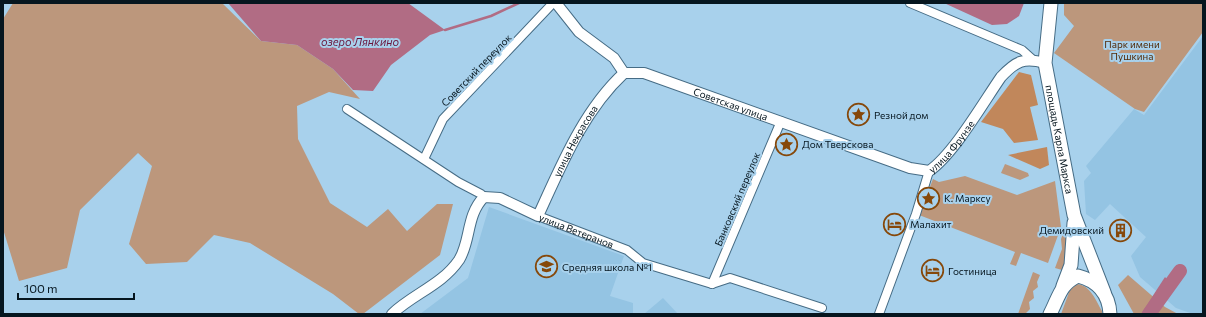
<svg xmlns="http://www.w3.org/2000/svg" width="1206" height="317" viewBox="0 0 1206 317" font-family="Commissioner,sans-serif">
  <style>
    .built { fill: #94c4e3 }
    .green { fill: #bc977c }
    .forest { fill: #c1875b }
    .water { fill: #b16c84 }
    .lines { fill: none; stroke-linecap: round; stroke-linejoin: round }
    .stream { stroke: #b16c84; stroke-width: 2.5 }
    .river { stroke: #b16c84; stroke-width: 14 }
    .minor-casing { stroke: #466c85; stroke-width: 10 }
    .tertiary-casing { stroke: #466c85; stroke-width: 12 }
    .primary-casing { stroke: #466c85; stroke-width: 15 }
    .minor { stroke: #fff; stroke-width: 8 }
    .tertiary { stroke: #fff; stroke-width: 10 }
    .primary { stroke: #fff; stroke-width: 13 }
    .labels { text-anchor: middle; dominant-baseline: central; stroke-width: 4; stroke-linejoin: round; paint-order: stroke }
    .park-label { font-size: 10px; fill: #522b08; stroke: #a8d1ec }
    .street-label { font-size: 10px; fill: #06161f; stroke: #a8d1ec }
    .poi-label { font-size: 10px; fill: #06161f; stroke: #a8d1ec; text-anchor: start }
    .water-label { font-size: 11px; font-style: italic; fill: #6a153c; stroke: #a8d1ec }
  </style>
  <rect width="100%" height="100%" fill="#a8d1ec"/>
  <g class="built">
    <polygon points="1203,36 1203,314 1193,314 1176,308 1140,277 1131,256 1146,237 1110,204 1095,220 1086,214 1084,181 1091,173 1086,166 1134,109 1144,115"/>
    <polygon points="489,207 624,256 610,296 633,303 633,314 420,314 468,278"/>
    <polygon points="663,298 678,314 644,314"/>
  </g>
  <g class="green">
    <polygon points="13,3 222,3 261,41 297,45 333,69 360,99 329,92 297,106 298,139 330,203 367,227 388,209 407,231 437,204 453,204 440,255 363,314 359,314 333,294 250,243 214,235 187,262 146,264 129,244 152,166 138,153 80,210 67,268 19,281 3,229 3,19"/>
    <polygon points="1064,3 1203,3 1203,32 1144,112 1135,109 1054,53 1074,26 1064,15"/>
    <polygon points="1005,164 1028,173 1029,176 1020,180 1001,173"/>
    <polygon points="965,176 1017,195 1055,181 1061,227 1048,263 1021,253 1016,266 1010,264 1015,252 919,215 933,179 939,182"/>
    <path d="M1064 231C1072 245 1067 256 1062 270L1055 268 1062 249 1061 239Z"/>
    <polygon points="1033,272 1040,275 1037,282 1038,287 1033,291 1034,298 1029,302 1030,309 1025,314 1018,314"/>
    <polygon points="1128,275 1165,307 1178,314 1134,314 1118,285"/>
    <path d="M1076 284C1090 284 1096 301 1102 311V314H1061L1071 287Z"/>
  </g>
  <g class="forest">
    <polygon points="1019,72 1031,75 1038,105 1030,107 1038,140 1014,143 1003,129 981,122"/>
    <polygon points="1047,147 1049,165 1040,169 1008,155"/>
  </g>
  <g class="water">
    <polygon points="228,3 408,3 445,30 430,35 391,65 373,91 353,90 333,69 297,45 261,41"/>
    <polygon points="944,3 1024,3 1019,16 1007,24 992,25"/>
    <polygon points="1165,277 1173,286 1154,314 1141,314"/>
  </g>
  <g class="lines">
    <polyline class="stream" points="445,30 491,16 519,3"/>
    <polyline class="river" points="1149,314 1180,271"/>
    <defs>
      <g id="minor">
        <polyline points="910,3 1022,50 1032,59"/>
        <polyline points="347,109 458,182 481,194 484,197"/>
        <polyline points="424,159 443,119 553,3"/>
        <path id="s1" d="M538 216 627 250 643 263 712 284 730 278 822 308"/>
        <polyline points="712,284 781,121"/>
        <polyline points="879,314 916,214 929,171"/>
      </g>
      <g id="tertiary">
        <polyline points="556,3 579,32 614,58 624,73"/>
        <path id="s2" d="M624 73H644L910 168 929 171C953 155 983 103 1001 77 1016 61 1024 57 1045 63"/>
        <path id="s3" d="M392 314C413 294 442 285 459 260 471 241 466 215 484 197L500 198 538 216C561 166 583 111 624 73"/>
      </g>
      <g id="primary">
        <path id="s4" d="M1051 3 1045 63 1074 215 1104 292"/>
        <polyline points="1063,286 1071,265 1074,223"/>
        <path d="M1050 314C1059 297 1060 284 1078 276 1098 281 1109 294 1110 314"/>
      </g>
    </defs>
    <use href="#minor" class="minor-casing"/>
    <use href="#tertiary" class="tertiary-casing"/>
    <use href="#primary" class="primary-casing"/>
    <use href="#minor" class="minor"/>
    <use href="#tertiary" class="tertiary"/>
    <use href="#primary" class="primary"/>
  </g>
  <defs>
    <symbol id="sight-ring" viewBox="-11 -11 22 22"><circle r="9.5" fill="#a8d1ec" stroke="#86480a" stroke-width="1.5"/><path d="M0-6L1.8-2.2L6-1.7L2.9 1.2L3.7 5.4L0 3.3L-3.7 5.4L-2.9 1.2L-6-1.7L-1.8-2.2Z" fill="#86480a"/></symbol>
    <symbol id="hotel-ring" viewBox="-11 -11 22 22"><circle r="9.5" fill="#a8d1ec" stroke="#86480a" stroke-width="1.5"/><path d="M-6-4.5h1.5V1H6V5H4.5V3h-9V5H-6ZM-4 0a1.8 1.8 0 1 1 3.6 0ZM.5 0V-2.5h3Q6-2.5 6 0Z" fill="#86480a"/></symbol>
    <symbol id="building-ring" viewBox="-11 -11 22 22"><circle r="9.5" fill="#a8d1ec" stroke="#86480a" stroke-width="1.5"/><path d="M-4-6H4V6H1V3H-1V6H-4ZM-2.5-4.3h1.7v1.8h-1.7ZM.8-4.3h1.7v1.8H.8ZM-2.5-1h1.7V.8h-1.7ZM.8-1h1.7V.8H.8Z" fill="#86480a"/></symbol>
    <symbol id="school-ring" viewBox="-11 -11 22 22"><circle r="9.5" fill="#a8d1ec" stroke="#86480a" stroke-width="1.5"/><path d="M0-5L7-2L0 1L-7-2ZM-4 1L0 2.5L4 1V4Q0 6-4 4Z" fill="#86480a"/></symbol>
  </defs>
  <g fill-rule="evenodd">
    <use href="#sight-ring" x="846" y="102" width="25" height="25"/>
    <use href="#sight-ring" x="774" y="132" width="25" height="25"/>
    <use href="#sight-ring" x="916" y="186" width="25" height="25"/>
    <use href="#hotel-ring" x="882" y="212" width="25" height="25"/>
    <use href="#building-ring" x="1108" y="218" width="25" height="25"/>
    <use href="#school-ring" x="534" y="254" width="25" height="25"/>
    <use href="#hotel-ring" x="920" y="258" width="25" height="25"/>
  </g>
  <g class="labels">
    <g class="park-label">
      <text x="1132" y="44">Парк имени<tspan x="1132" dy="12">Пушкина</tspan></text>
    </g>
    <g class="street-label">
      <text transform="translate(476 70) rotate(-46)">Советский переулок</text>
      <text stroke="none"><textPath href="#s2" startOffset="112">Советская улица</textPath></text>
      <text stroke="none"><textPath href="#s4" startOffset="138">площадь Карла Маркса</textPath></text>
      <text stroke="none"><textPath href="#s3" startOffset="297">улица Некрасова</textPath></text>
      <text stroke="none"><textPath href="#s2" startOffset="355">улица Фрунзе</textPath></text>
      <text transform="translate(737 199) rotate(-67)">Банковский переулок</text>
      <text stroke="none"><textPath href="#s1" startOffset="41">улица Ветеранов</textPath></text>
    </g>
    <g class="poi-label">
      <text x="874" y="115">Резной дом</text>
      <text x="802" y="144">Дом Тверскова</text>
      <text x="944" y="198">К. Марксу</text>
      <text x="910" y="224">Малахит</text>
      <text x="1104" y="230" text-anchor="end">Демидовский</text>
      <text x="562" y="267">Средняя школа №1</text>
      <text x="948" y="271">Гостиница</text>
    </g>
    <g class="water-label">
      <text x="360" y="41">озеро Лянкино</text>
    </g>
  </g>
  <rect width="1206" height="317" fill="none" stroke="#06161f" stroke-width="8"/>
  <path d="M18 293v6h116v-6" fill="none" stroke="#06161f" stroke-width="2"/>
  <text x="24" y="293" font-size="12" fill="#06161f" stroke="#a8d1ec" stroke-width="3" paint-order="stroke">100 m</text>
</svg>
